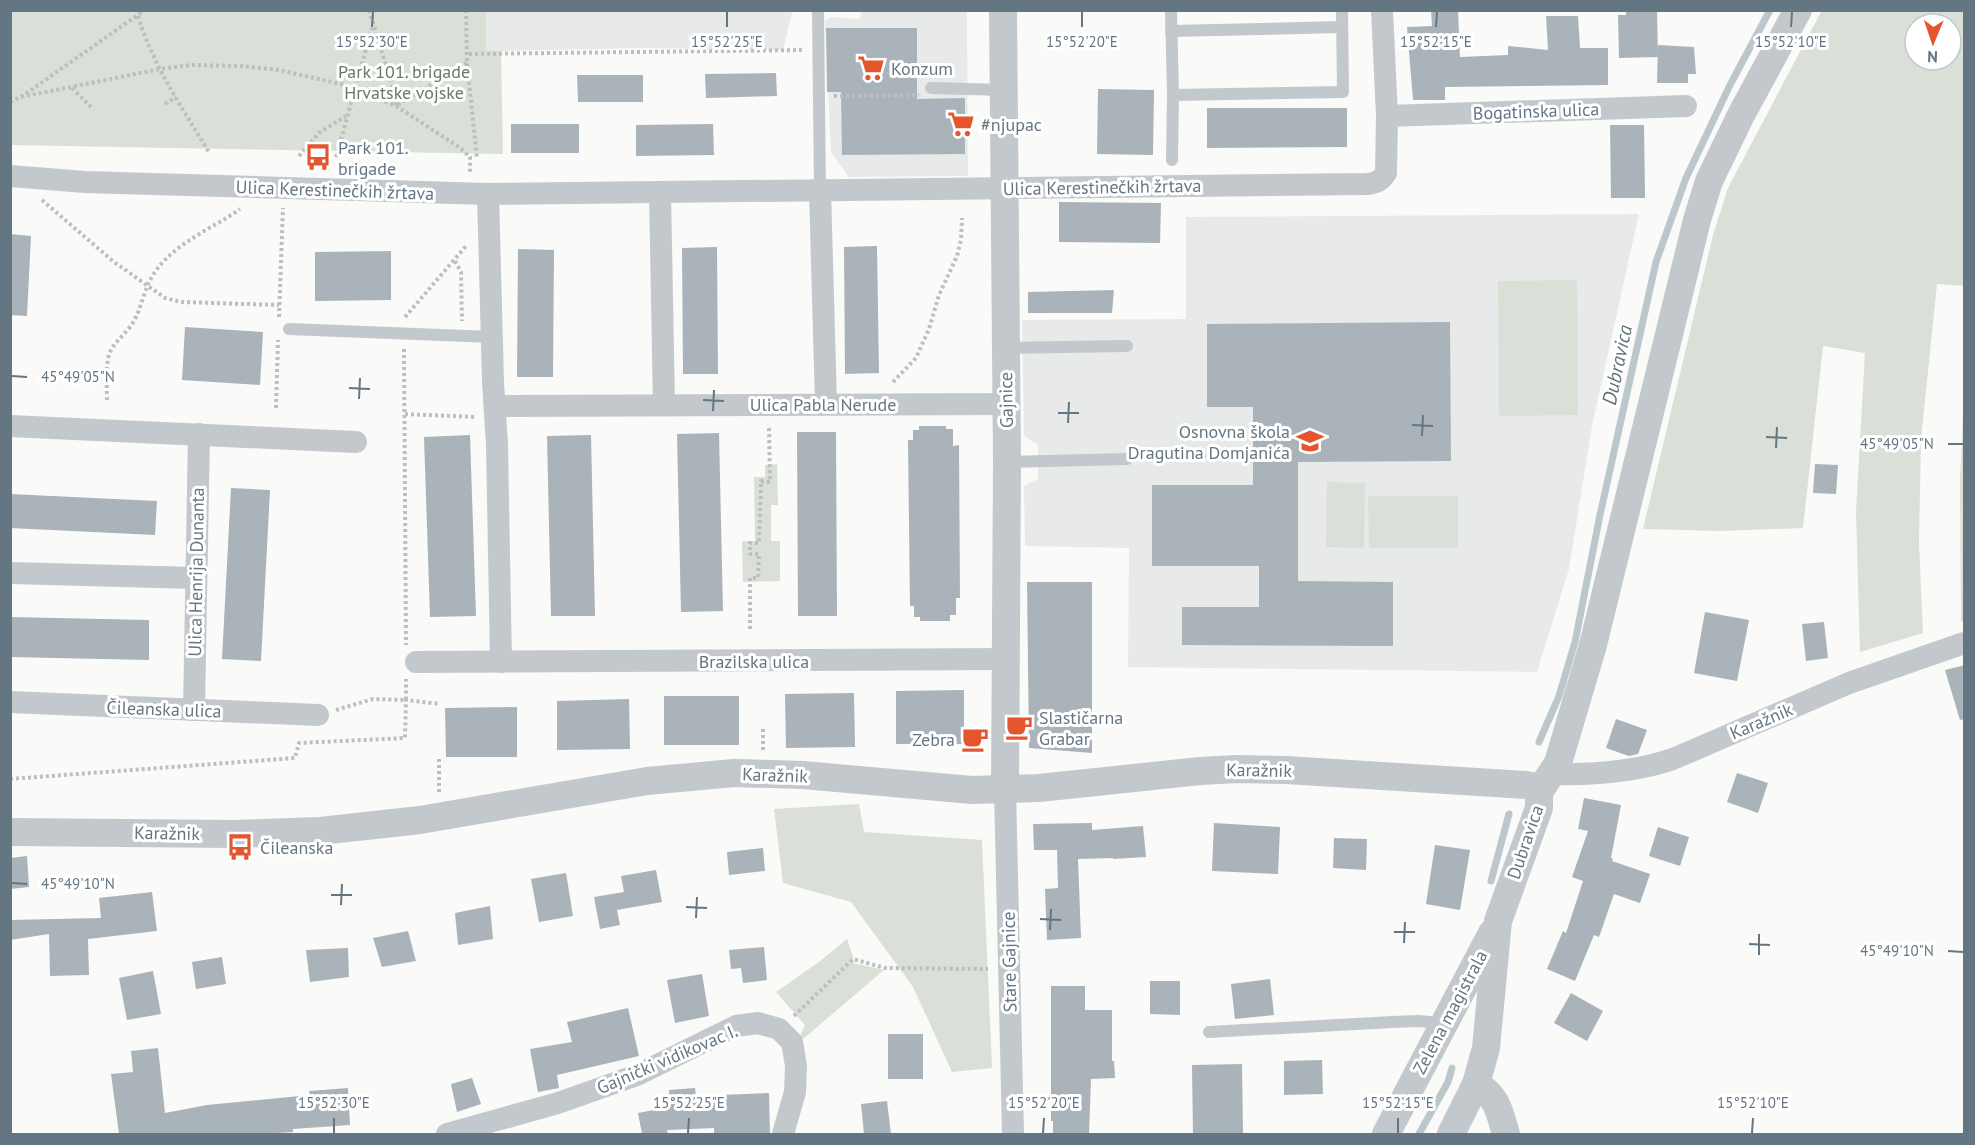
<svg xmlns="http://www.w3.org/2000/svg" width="1975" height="1145" viewBox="0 0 1975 1145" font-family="'PT Sans',sans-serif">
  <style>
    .built { fill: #e8e9e9 }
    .green { fill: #dadfd7; fill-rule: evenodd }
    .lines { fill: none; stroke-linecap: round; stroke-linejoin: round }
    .stream { stroke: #bbc7cb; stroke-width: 7 }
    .building { fill: #aab3b9 }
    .path { stroke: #bbbfc2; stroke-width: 4; stroke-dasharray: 3 3; stroke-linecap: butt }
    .service { stroke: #c3c8cc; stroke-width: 12 }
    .minor { stroke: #c3c8cc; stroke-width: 22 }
    .tertiary { stroke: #c3c8cc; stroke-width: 28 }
    .ticks { fill: none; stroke: #657683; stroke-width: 2 }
    .labels { text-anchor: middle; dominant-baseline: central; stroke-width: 6; stroke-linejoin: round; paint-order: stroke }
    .poi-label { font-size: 18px; fill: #657683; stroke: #fff; text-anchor: start }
    .park-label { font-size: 18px; fill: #687a64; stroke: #fff }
    .street-label { font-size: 18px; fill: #657683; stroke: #fff }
    .water-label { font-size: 20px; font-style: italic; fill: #60757c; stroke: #fff }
    .ticks-label { font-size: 15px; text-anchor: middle; fill: #657683; stroke: #fff; stroke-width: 6; stroke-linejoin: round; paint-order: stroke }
  </style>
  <rect width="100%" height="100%" fill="#fafaf8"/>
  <g class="built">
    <polygon points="486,11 794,11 792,12 783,50 646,48 501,51 486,50"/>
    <polygon points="861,11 967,11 968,176 849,177 831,152 825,21 830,17 860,19"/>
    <polygon points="1639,214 1592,426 1569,569 1537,672 1128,667 1129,548 1025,546 1024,486 1038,479 1038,445 1024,436 1022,320 1186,319 1186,217"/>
  </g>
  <g class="green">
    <polygon points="11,10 486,11 486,50 501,51 503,154 11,145"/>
    <path d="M1822 10 1964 11V286L1937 284 1921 439 1919 543 1923 633 1860 652 1856 511 1865 353 1823 346 1803 528 1720 531 1643 529 1713 235 1728 188ZM1915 24H1951V60H1915Z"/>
    <polygon points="1577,280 1578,415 1499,416 1498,281"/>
    <polygon points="1964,390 1964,621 1961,622 1960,480"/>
    <polygon points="777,464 778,505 771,505 771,541 780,541 780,581 743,582 742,541 755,541 754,477 765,477 765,465"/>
    <polygon points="1327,482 1365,483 1364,548 1326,547"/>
    <polygon points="1368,496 1458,496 1458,548 1369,548"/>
    <polygon points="859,804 864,832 982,840 992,1068 952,1072 913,987 851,902 783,883 774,809"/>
    <polygon points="847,939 853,956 853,963 884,970 803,1039 800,1036 805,1025 776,992 819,962"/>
  </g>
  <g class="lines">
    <g class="stream">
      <polyline points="1539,742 1559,696 1575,642 1600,515 1656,262 1686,178 1730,85 1770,10"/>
      <polyline points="1491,881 1509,814"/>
      <polyline points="1419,1134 1448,1082 1452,1068"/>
    </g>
  </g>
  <g class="building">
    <polygon points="1431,10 1458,10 1460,57 1508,55 1508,46 1548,50 1546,16 1578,16 1580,48 1608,48 1608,85 1445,87 1445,100 1413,100 1407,27 1432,26"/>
    <polygon points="1626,10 1657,10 1658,57 1619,58 1618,15 1626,15"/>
    <polygon points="826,28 917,28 917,99 965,98 965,154 842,155 841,92 827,92"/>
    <polygon points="1658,45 1694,47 1696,74 1688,74 1688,83 1657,83"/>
    <polygon points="776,73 777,96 706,98 705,74"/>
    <polygon points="577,75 643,75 643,102 578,102"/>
    <polygon points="1098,89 1154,90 1153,155 1097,154"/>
    <polygon points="1207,108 1347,108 1347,147 1207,148"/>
    <rect x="511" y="124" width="68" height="29"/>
    <polygon points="713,124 714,155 636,156 636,125"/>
    <polygon points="1610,125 1644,125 1645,198 1611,198"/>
    <polygon points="1059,202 1161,203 1160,243 1059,242"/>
    <polygon points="10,234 31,236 27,316 10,315"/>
    <polygon points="877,246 879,373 845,374 844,247"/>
    <polygon points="717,247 718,374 683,374 682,248"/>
    <polygon points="518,249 554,250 553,377 517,377"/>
    <polygon points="391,251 391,300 315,301 315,252"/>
    <polygon points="1114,290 1112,313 1028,313 1028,292"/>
    <polygon points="1450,322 1451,461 1298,462 1298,581 1393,582 1393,646 1182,645 1182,607 1259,607 1259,566 1152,566 1152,485 1253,485 1253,407 1207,407 1207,324"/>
    <polygon points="185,327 263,332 260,385 182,380"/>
    <polygon points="919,426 946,426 946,429 953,429 953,446 959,445 960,598 956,598 956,615 950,615 950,621 920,621 920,617 914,617 914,606 910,606 908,440 913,440 913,430 919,430"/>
    <polygon points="797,432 836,432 837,616 798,616"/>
    <polygon points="719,433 723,611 681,612 677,434"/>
    <polygon points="470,435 476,616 430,617 424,437"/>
    <polygon points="591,435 595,616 551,616 547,436"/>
    <polygon points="1815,464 1838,465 1836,494 1813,493"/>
    <polygon points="231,488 270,490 261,661 222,659"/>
    <polygon points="10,494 157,501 155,535 10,528"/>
    <polygon points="1027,582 1092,582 1092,753 1029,748"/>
    <polygon points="1705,612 1749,620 1737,681 1694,673"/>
    <polygon points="10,617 149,620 149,660 10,657"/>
    <polygon points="1824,622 1828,658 1806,661 1802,624"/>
    <polygon points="1965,665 1965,719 1960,720 1945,670"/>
    <polygon points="964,690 964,744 896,744 896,691"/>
    <polygon points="854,693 855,747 786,748 785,694"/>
    <rect x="664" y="696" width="75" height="49"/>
    <polygon points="629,699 630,749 557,750 557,701"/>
    <polygon points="517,707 517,757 446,757 445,708"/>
    <polygon points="1616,719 1647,730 1638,754 1629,756 1606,748"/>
    <polygon points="1737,773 1768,783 1758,813 1727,802"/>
    <polygon points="1584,798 1621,805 1611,858 1613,859 1612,861 1650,874 1640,903 1614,894 1599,937 1594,935 1575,981 1547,969 1563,931 1566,933 1583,881 1572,877 1588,831 1578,829"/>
    <polygon points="1092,823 1092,830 1143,826 1146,857 1113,859 1113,858 1078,859 1081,938 1047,940 1045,889 1058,888 1057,850 1034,850 1033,824"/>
    <polygon points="1214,823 1280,827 1278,874 1212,871"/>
    <polygon points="1658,827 1689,837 1680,866 1649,856"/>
    <polygon points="1334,838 1367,839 1366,870 1333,868"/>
    <polygon points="1435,845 1470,850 1460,910 1426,904"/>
    <polygon points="763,848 765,871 729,875 727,852"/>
    <polygon points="27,856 29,887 10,889 10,858"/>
    <polygon points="656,870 662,902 617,910 620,925 600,929 594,897 624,892 621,876"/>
    <polygon points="566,873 573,916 539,922 531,879"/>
    <polygon points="152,892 157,931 88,939 89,975 50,976 49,934 10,940 10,920 101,918 99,898"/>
    <polygon points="490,906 493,939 458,945 455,913"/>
    <polygon points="408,931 416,961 382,967 373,938"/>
    <polygon points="764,947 767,980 743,983 741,968 731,969 729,950"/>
    <polygon points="348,948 349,977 310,982 306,950"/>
    <polygon points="222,957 226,984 196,989 192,962"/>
    <polygon points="153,971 161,1014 127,1020 119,978"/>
    <polygon points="702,974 709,1016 675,1023 667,980"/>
    <polygon points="1270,979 1274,1015 1235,1019 1231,984"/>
    <polygon points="1150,981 1180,981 1180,1015 1150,1014"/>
    <polygon points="1051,986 1085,986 1085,1010 1112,1010 1112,1061 1114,1061 1115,1078 1091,1079 1089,1134 1053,1134 1053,1121 1051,1121"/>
    <polygon points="1571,993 1603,1011 1587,1041 1554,1023"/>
    <polygon points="628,1008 639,1056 557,1075 559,1088 538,1092 530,1049 572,1042 567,1022"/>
    <rect x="888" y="1034" width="35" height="45"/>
    <polygon points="158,1048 165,1113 207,1105 310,1095 309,1091 348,1088 350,1125 293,1129 293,1132 262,1134 119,1134 111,1074 133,1072 131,1051"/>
    <polygon points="1322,1060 1323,1094 1284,1095 1284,1061"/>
    <polygon points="1242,1064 1243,1134 1193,1134 1192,1065"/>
    <polygon points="472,1078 481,1104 457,1112 451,1084"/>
    <polygon points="695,1088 696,1096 769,1093 770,1134 714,1134 714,1128 667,1130 668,1134 642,1134 638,1113 670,1107 669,1090"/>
    <polygon points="887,1101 891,1134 864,1134 861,1104"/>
  </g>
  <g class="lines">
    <g class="path">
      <polyline points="369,10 393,88 396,106 467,63"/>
      <polyline points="466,10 467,63 477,158"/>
      <path d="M138 16C153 66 183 109 210 154"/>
      <polyline points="469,54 804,50"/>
      <polyline points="72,88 92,108"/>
      <polyline points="834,96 919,95"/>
      <polyline points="21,97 160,69 191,65 241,66 279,70 345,85 396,106 459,147 470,157 470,174"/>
      <polyline points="10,102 21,97 145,10"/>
      <polyline points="165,104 176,97"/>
      <polyline points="299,156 319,133 346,116"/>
      <polyline points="336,157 372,28"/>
      <polyline points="42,200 114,262 165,298 181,302 279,305"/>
      <polyline points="455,261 461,272 462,321"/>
      <polyline points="279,317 283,208"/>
      <polyline points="405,317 467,245"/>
      <polyline points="404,349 406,645"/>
      <polyline points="893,382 916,358 929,329 939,295 957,256 961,240 962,218"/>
      <path d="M107 400C107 386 105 361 111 350 117 339 128 332 134 321 142 306 144 289 153 275 172 244 212 229 240 209"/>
      <polyline points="276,408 278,340"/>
      <polyline points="405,414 476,417"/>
      <polyline points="1143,459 1253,454"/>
      <polyline points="750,629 750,578 758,578 759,554 750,554 750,543 759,543 761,481 770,482 769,425"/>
      <polyline points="336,710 373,699 406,700 406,679"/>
      <polyline points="763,750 763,727"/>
      <polyline points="10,779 295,758 299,743 405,738 406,700 440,704"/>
      <polyline points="439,792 439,756"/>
      <polyline points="794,1016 853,959 885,968 988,969"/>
    </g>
    <g class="service">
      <polyline points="818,10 820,190"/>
      <polyline points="1171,10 1173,95 1172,160"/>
      <polyline points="1171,31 1342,27"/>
      <polyline points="931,88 1004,90"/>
      <polyline points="1173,95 1343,92 1342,10"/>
      <polyline points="289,329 492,337"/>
      <polyline points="1006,348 1127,346"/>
      <polyline points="1007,462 1127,459"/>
      <polyline points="1209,1032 1392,1022 1418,1021 1443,1023"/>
    </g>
    <g class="minor">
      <polyline points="1387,116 1686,106"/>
      <path d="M10 176 85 182 488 194 1367 184C1376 183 1381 181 1386 173L1387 116 1382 10"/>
      <polyline points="820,190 826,404"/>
      <polyline points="660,192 664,405"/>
      <polyline points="488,194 493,382 497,445 501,662"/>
      <polyline points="496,406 1006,404"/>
      <polyline points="10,426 356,442"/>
      <polyline points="10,573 196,578"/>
      <polyline points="416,662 1007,659"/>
      <polyline points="10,702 318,715"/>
      <polyline points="194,710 199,434"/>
      <path d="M1552 774C1592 775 1635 772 1673 759L1849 683 1964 643"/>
      <polyline points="1005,789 1013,1134"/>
      <polyline points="447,1134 558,1103 637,1075 736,1026 758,1023 779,1029 792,1042 796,1066 795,1092 783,1134"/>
    </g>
    <g class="tertiary">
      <polyline points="1003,10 1007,462 1005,789"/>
      <polyline points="10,832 234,834 320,831 420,820 647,781 734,773 803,775 972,790 1039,788 1200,771 1237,769 1286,770 1526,785 1536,787 1539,792"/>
      <path d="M1476 1084C1498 1097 1499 1111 1506 1134"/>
      <polyline points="1386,1134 1492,933"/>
      <polyline points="1451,1134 1476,1084 1486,1048 1498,921 1539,808 1539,792 1558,763 1593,645 1697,220 1709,181 1742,113 1798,10"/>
    </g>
  </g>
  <path class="ticks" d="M372 27 373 12M727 27V12M1082 27V12M1436 27 1437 12M1791 27 1792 12M12 376 27 377M349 388 370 389M359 399 360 378M703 400 724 401M713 411 714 390M1058 413H1079M1068 423 1069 402M1412 425 1433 426M1422 436 1423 415M1766 437 1787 438M1948 444H1963M1776 448 1777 427M12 883 27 884M331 895H352M341 905 342 884M686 907 707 908M696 918 697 897M1040 919 1061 920M1050 930 1051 909M1394 932H1415M1404 943 1405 922M1749 944 1770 945M1948 951 1963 952M1759 955V934M334 1133V1118M688 1133 689 1118M1043 1133 1044 1118M1398 1133V1118M1752 1133 1753 1118"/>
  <defs>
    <symbol id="supermarket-bare" viewBox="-9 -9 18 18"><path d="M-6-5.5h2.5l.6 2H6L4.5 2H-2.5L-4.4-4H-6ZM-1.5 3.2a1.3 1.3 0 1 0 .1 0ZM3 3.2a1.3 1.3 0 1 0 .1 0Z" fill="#e4572e" stroke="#fff" stroke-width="2.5" paint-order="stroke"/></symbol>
    <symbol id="bus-bare" viewBox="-9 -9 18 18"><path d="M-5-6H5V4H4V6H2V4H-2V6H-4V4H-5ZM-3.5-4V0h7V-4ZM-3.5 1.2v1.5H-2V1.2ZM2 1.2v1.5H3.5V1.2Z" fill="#e4572e" stroke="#fff" stroke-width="2.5" paint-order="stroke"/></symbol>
    <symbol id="school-bare" viewBox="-9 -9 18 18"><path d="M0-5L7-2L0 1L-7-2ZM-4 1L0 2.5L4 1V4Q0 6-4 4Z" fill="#e4572e" stroke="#fff" stroke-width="2.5" paint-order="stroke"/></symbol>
    <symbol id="cafe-bare" viewBox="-9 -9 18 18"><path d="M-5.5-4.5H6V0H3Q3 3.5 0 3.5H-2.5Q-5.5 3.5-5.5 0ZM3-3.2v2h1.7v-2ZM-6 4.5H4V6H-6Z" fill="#e4572e" stroke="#fff" stroke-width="2.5" paint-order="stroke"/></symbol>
  </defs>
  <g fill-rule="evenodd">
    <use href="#supermarket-bare" x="852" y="49" width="38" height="38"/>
    <use href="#supermarket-bare" x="942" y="105" width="38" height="38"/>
    <use href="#bus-bare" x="299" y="138" width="38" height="38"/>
    <use href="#school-bare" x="1291" y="422" width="38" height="38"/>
    <use href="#cafe-bare" x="1000" y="708" width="38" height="38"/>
    <use href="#cafe-bare" x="956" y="720" width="38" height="38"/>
    <use href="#bus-bare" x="221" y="828" width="38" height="38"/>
  </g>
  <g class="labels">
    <g class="poi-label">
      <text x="891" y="68">Konzum</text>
      <text x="981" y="124">#njupac</text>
      <text x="338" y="147">Park 101.<tspan x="338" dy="21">brigade</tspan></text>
      <text x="1290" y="431" text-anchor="end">Osnovna škola<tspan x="1290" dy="21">Dragutina Domjanića</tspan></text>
      <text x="1039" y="717">Slastičarna<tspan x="1039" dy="21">Grabar</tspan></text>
      <text x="955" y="739" text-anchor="end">Zebra</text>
      <text x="260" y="847">Čileanska</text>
    </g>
    <g class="park-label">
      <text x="404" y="71">Park 101. brigade<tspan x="404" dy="21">Hrvatske vojske</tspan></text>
    </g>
    <g class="street-label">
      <text transform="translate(1536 111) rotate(-2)">Bogatinska ulica</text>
      <text transform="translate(1102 187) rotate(-1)">Ulica Kerestinečkih žrtava</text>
      <text transform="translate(335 190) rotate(2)">Ulica Kerestinečkih žrtava</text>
      <text transform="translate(1006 400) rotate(-91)">Gajnice</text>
      <text x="823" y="404">Ulica Pabla Nerude</text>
      <text transform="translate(196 572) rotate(-89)">Ulica Henrija Dunanta</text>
      <text x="754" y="661">Brazilska ulica</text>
      <text transform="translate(164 709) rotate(2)">Čileanska ulica</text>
      <text transform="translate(1761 721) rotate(-23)">Karažnik</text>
      <text transform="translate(1259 770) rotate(1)">Karažnik</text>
      <text transform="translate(775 775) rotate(2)">Karažnik</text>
      <text transform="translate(167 833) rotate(1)">Karažnik</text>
      <text transform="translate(1525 842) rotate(-71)">Dubravica</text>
      <text transform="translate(1009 962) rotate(-91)">Stare Gajnice</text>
      <text transform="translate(1450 1012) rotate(-62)">Zelena magistrala</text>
      <text transform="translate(667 1059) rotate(-23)">Gajnički vidikovac I.</text>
    </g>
    <g class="water-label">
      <text transform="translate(1617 365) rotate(-78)">Dubravica</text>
    </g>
  </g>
  <g class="ticks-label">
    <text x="372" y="47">15°52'30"E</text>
    <text x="727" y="47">15°52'25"E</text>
    <text x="1082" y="47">15°52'20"E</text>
    <text x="1436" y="47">15°52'15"E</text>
    <text x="1791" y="47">15°52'10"E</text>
    <text x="78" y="382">45°49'05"N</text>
    <text x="1897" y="449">45°49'05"N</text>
    <text x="78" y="889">45°49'10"N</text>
    <text x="1897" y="956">45°49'10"N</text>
    <text x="334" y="1108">15°52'30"E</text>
    <text x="689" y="1108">15°52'25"E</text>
    <text x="1044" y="1108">15°52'20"E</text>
    <text x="1398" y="1108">15°52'15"E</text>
    <text x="1753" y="1108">15°52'10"E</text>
  </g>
  <rect width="1975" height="1145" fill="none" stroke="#657683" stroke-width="24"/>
  <g transform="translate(1933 42) rotate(182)"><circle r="28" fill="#ffffff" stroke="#c1c8cd" stroke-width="1.5"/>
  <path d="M0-4.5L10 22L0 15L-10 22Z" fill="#e4572e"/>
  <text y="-9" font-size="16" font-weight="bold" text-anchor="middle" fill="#657683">N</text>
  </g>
</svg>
